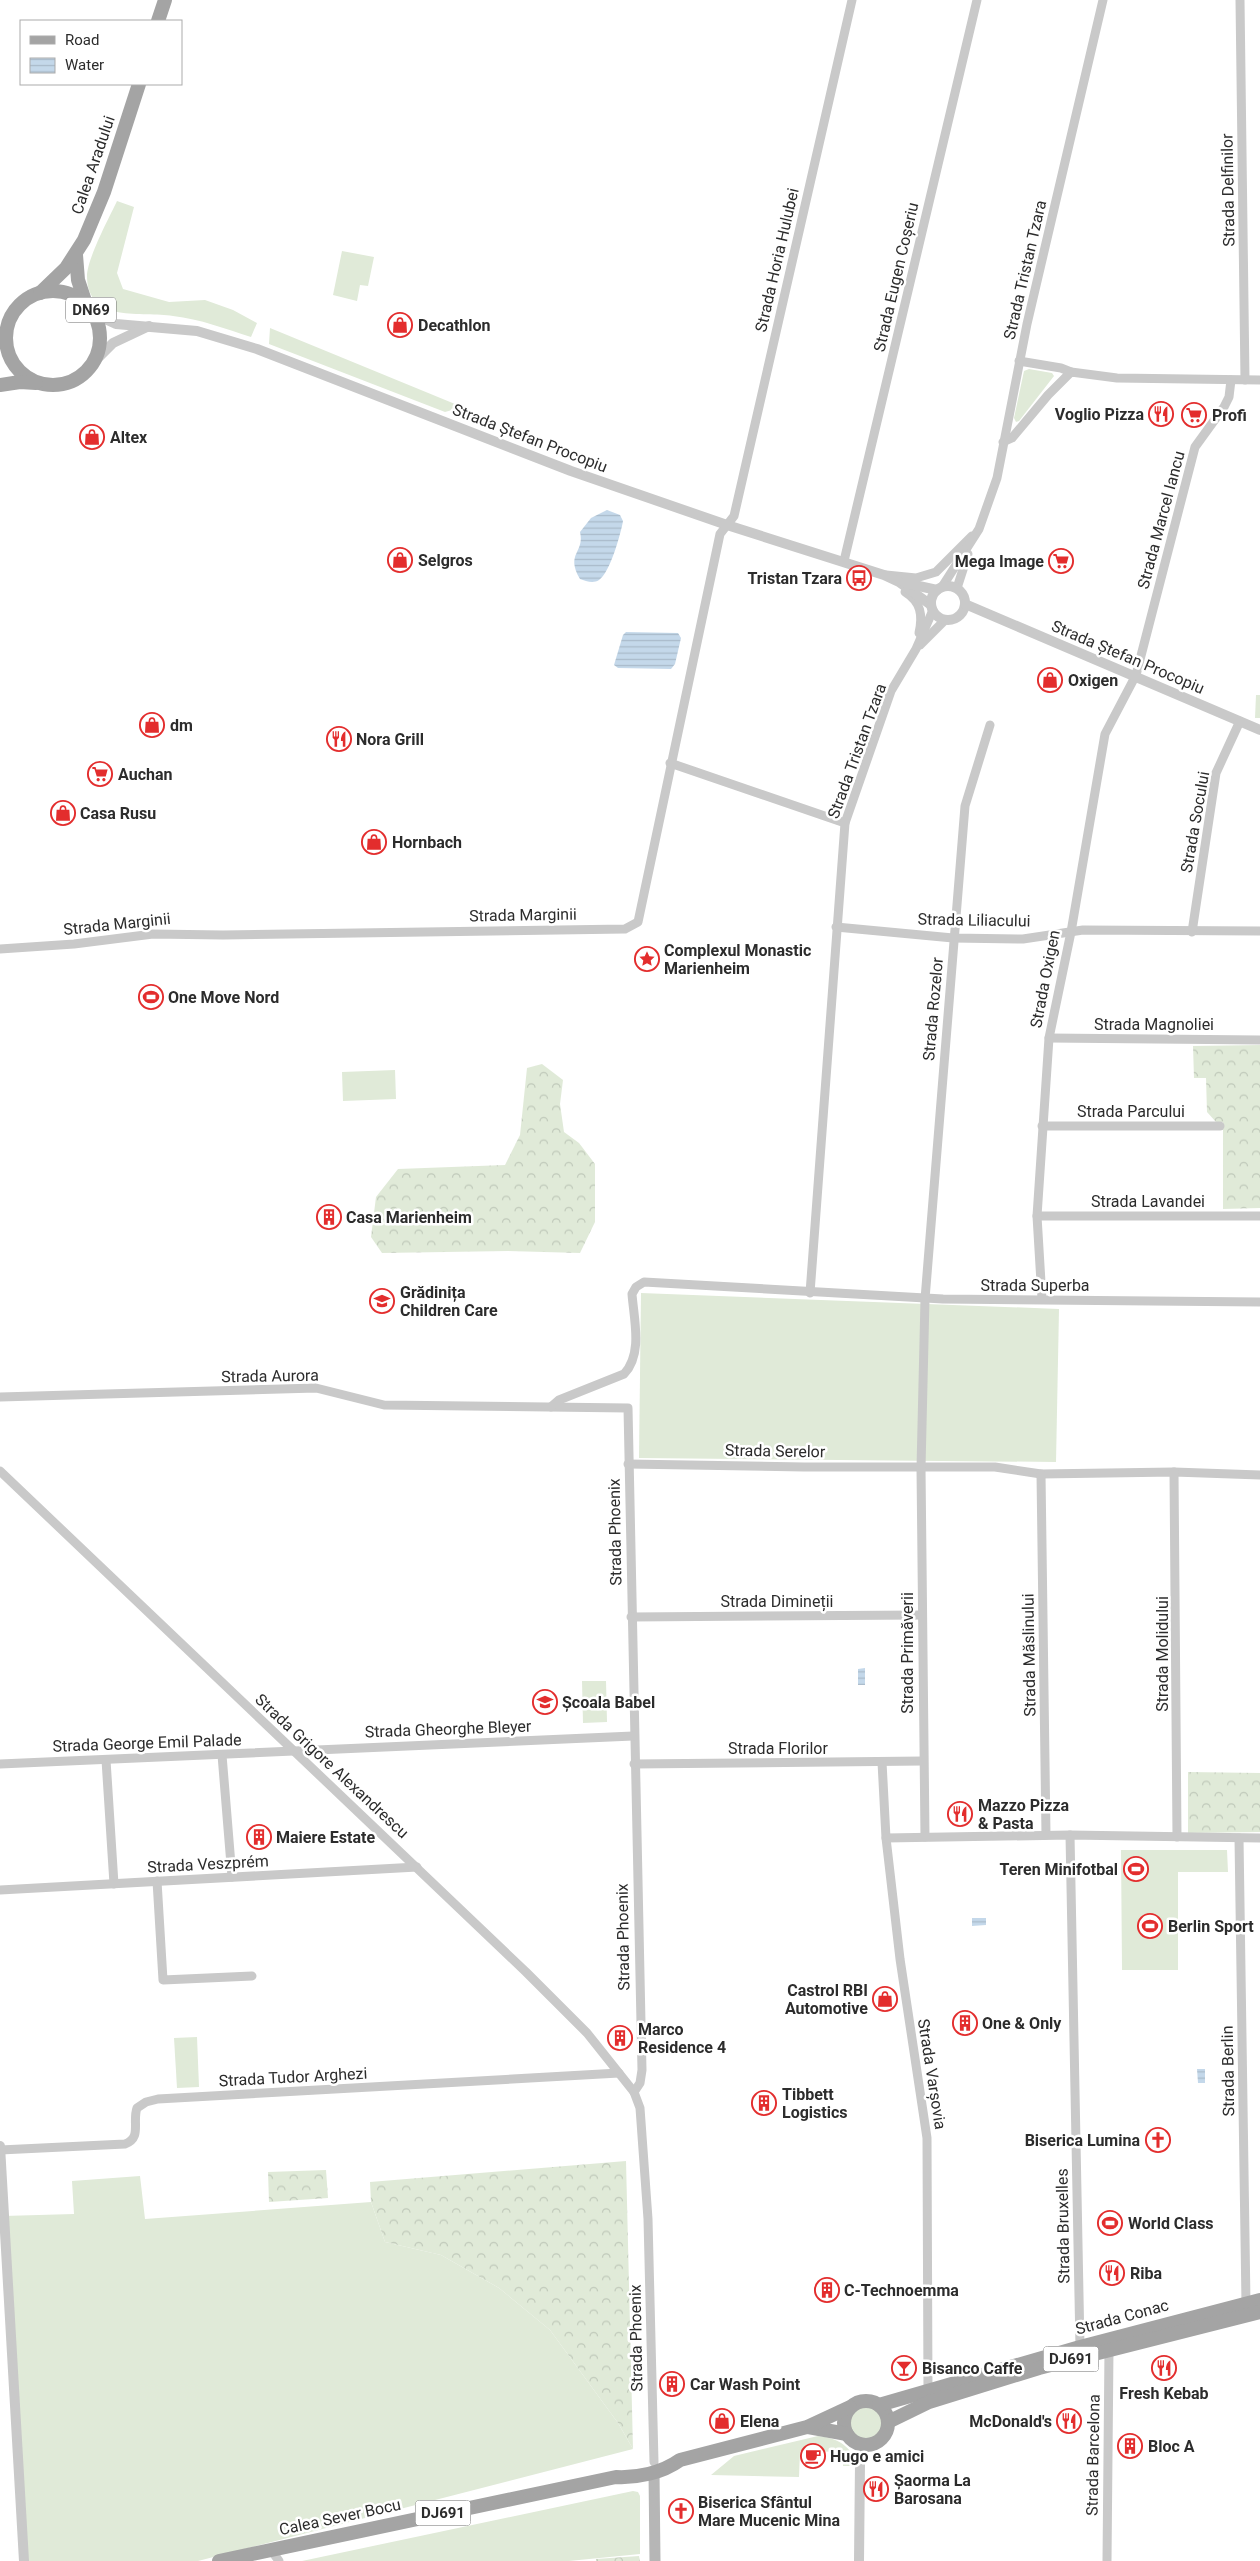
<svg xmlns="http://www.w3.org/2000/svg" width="1260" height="2561" viewBox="0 0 1260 2561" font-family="Roboto,sans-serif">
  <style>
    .grass { fill: #e0ead8 }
    .forest { fill: url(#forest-crowns) }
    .water { fill: url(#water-rules) }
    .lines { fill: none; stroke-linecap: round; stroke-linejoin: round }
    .minor { stroke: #c9c9c9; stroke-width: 9 }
    .tertiary { stroke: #c9c9c9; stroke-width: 10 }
    .secondary { stroke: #b6b6b6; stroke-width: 11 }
    .primary { stroke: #a4a4a4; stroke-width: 14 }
    .labels { text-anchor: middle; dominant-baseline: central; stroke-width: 5; stroke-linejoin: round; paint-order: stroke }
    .shield { fill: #fff; stroke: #6b6b6b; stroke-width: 1 }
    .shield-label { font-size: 15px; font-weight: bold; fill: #2c2c2c }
    .street-label { font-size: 16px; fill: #2c2c2c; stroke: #fff }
    .poi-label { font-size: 16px; font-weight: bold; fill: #2c2c2c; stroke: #fff; text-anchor: start }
  </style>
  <defs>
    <pattern id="forest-crowns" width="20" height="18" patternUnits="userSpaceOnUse" patternTransform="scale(1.25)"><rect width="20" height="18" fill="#e0ead8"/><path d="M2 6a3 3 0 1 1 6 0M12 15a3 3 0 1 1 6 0" fill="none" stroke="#c0c9ba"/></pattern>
    <pattern id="water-rules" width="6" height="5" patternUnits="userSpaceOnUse" patternTransform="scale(1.25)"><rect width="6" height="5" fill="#c4d8ea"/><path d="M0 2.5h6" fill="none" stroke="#a9bac9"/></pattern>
  </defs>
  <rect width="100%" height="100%" fill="#fff"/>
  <g class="grass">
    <path d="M117 201 134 207 117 273 123 289 169 302 205 300 233 310 257 323 251 337C226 329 200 319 173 316 143 311 87 324 87 276 87 259 109 218 117 201Z"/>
    <polygon points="342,251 374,257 368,286 360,285 357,301 333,295"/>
    <polygon points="270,328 455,404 452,410 445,412 269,344"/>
    <polygon points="1029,369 1052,373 1054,376 1019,421 1016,422 1014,418 1024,371"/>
    <polygon points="1256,695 1260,695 1260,718 1255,718"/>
    <polygon points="395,1070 396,1099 343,1101 342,1072"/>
    <polygon points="641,1293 1059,1309 1056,1462 639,1458"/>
    <polygon points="582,1681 606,1681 607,1722 583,1723"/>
    <polygon points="1121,1850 1227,1850 1228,1872 1178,1872 1178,1970 1122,1970"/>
    <polygon points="197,2037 199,2087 177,2088 174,2038"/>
    <polygon points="140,2176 145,2219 371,2202 385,2242 441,2255 499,2288 550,2330 618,2423 633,2449 198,2561 24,2561 3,2216 74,2214 72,2181"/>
    <circle cx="866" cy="2423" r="16"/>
    <path d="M818 2436C837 2438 853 2446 856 2466H843V2452L800 2451 799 2477 711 2475 734 2456Z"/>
    <polygon points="633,2491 638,2492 640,2496 640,2554 569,2561 302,2561"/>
  </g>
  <g class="forest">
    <polygon points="1260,1045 1260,1208 1223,1209 1223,1122 1216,1122 1207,1112 1206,1078 1194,1078 1193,1046"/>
    <polygon points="542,1064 563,1080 560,1104 564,1132 579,1143 595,1164 595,1222 580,1253 508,1251 382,1253 371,1237 376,1197 398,1169 505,1165 520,1135 527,1068"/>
    <polygon points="1188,1772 1260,1773 1260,1832 1188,1833"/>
    <polygon points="626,2161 633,2449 618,2423 550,2330 499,2288 441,2255 385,2242 371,2202 370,2182"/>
    <polygon points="326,2170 328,2198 269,2202 268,2172"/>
    <polygon points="639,2556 640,2561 596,2561 596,2559"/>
  </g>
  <g class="water">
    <path d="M607 510 620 515 623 521C621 533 610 573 599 580 593 584 586 581 580 579 565 553 585 553 580 532L591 518Z"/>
    <polygon points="626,632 678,633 681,638 675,664 671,669 618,668 614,665 623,635"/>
    <polygon points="865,1668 865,1685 858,1685 858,1669"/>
    <polygon points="972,1918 986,1918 986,1925 972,1926"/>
    <polygon points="1197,2069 1205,2069 1205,2083 1198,2083"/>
  </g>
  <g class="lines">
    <g class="minor">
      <polyline points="1240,0 1245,380"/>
      <polyline points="1019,361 1061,368 1071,372"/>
      <polyline points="1003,442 1012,438 1048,395 1071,372 1117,378 1260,380"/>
      <polyline points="844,561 977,0"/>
      <polyline points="886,575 916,578 936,572 972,536"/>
      <polyline points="942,587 979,529 997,478 1027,324 1103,0"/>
      <polyline points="957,588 968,554"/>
      <path d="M905 592C921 602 923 615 919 633"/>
      <polyline points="920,645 945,620"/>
      <polyline points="670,763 845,823"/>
      <polyline points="836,927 953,938 1023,939 1083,930 1260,931"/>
      <polyline points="1192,932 1216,773 1240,721"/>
      <polyline points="0,949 74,944 153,934 223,935 625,929 638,922 720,534 734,516 852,0"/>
      <polyline points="1049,1038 1260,1040"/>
      <polyline points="1042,1126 1220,1126"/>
      <polyline points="1037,1216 1260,1216"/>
      <polyline points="810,1293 845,823 891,691 916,649 933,610"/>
      <polyline points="1042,1299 1037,1216 1049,1038 1071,932 1105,734 1136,675 1195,447 1224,407 1229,397 1231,380"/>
      <polyline points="0,1397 316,1388 384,1405 628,1408 642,2070 640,2083 634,2092"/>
      <path d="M551 1407 559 1400 624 1374C643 1354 634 1320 632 1294L636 1287 644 1282 943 1299 1260 1302"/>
      <polyline points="628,1464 804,1467 995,1467 1041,1474 1174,1472 1260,1475"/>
      <polyline points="0,1471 526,1972 587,2033 634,2092 640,2108 648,2219 654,2462"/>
      <polyline points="1174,1472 1177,1837"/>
      <polyline points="1041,1474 1046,1835"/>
      <polyline points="631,1617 922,1615"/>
      <polyline points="222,1755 232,1877"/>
      <polyline points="106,1760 114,1884"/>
      <polyline points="882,1762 886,1838 900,1959 927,2138 928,2391"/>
      <polyline points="0,1764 633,1736"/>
      <polyline points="634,1764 923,1761"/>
      <polyline points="1070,1835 1080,2347"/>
      <polyline points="925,1837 921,1468 925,1299 965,806 990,725"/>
      <polyline points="886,1838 1070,1835 1260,1838"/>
      <polyline points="1239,1838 1246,2304"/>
      <polyline points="157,1881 163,1980 252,1976"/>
      <polyline points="0,1890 417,1867"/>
      <path d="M0 2150 125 2144C142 2138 132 2122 137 2108L146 2102 158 2099 619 2073"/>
      <polyline points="271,2550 279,2561"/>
      <polyline points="1107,2561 1109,2349"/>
    </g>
    <g class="tertiary">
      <polyline points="94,314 116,324 197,331 257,349 571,471 727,525 884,575 899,582 931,605"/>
      <polyline points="95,361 113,343 149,326"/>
      <polyline points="905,583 937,590"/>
      <circle cx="948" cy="603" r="17"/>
      <polyline points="965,604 1260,730"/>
      <polyline points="0,2146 24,2561"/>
      <polyline points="859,2561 860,2463 865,2445"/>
    </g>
    <polyline class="secondary" points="654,2472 655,2561"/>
    <g class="primary">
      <polyline points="158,21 165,0"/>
      <polyline points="76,255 78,280 86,304"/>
      <circle cx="53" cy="338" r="47"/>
      <polyline points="40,293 66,268 84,240 104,192 139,84"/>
      <polyline points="0,385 20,382 36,383"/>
      <circle cx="866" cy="2423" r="22"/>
      <polyline points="879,2405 1080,2347 1260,2300"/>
      <polyline points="888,2422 929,2402 1039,2368 1260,2312"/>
      <polyline points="808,2427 847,2434"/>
      <path d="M219 2561 616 2477C637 2478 662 2473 680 2460L807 2427 850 2407"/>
    </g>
  </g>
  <defs>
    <symbol id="shop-ring" viewBox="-11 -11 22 22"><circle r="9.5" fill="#fff" stroke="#e32d2d" stroke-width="1.5"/><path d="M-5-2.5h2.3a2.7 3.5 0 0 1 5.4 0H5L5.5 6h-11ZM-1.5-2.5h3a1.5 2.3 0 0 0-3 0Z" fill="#e32d2d"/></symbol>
    <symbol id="restaurant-ring" viewBox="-11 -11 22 22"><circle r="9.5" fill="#fff" stroke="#e32d2d" stroke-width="1.5"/><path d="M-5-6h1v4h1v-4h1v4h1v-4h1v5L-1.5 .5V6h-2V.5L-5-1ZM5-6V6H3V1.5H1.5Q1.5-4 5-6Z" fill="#e32d2d"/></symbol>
    <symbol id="supermarket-ring" viewBox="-11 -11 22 22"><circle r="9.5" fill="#fff" stroke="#e32d2d" stroke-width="1.5"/><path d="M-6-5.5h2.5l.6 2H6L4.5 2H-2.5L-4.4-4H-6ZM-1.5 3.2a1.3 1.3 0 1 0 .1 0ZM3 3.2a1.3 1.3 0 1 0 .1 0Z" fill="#e32d2d"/></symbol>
    <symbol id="bus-ring" viewBox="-11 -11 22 22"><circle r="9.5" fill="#fff" stroke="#e32d2d" stroke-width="1.5"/><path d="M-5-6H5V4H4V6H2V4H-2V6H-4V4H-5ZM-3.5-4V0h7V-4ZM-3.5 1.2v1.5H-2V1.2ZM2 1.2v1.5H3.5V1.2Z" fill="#e32d2d"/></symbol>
    <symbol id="sight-ring" viewBox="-11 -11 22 22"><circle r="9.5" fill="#fff" stroke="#e32d2d" stroke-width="1.5"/><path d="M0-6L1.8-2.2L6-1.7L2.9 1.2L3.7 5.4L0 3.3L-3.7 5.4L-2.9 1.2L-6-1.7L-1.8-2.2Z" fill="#e32d2d"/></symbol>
    <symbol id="stadium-ring" viewBox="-11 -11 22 22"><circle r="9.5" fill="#fff" stroke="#e32d2d" stroke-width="1.5"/><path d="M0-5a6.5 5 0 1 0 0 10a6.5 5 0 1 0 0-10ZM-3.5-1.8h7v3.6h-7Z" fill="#e32d2d"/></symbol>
    <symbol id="building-ring" viewBox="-11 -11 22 22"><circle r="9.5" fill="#fff" stroke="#e32d2d" stroke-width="1.5"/><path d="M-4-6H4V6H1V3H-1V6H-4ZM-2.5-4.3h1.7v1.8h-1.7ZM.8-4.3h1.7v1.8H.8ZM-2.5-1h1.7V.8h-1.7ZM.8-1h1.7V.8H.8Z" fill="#e32d2d"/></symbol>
    <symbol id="school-ring" viewBox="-11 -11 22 22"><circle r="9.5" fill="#fff" stroke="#e32d2d" stroke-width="1.5"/><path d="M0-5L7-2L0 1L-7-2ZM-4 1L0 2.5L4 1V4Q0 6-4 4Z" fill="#e32d2d"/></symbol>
    <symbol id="church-ring" viewBox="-11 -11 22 22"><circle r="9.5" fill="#fff" stroke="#e32d2d" stroke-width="1.5"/><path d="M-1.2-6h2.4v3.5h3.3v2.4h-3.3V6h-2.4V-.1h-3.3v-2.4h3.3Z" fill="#e32d2d"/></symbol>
    <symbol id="bar-ring" viewBox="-11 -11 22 22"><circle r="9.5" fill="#fff" stroke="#e32d2d" stroke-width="1.5"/><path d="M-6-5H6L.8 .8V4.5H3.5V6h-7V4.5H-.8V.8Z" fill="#e32d2d"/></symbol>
    <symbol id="cafe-ring" viewBox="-11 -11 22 22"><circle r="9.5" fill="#fff" stroke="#e32d2d" stroke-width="1.5"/><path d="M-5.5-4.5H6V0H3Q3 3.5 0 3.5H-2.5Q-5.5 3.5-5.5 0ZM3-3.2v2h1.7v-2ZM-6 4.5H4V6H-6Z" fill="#e32d2d"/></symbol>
  </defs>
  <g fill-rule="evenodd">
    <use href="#shop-ring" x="386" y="311" width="28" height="28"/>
    <use href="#restaurant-ring" x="1147" y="400" width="28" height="28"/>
    <use href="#supermarket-ring" x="1180" y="401" width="28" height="28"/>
    <use href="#shop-ring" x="78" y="423" width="28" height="28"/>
    <use href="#shop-ring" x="386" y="546" width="28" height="28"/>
    <use href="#supermarket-ring" x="1047" y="547" width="28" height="28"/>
    <use href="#bus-ring" x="845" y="564" width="28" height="28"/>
    <use href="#shop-ring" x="1036" y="666" width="28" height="28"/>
    <use href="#shop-ring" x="138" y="711" width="28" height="28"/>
    <use href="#restaurant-ring" x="325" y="725" width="28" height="28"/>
    <use href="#supermarket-ring" x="86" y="760" width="28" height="28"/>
    <use href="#shop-ring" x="49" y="799" width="28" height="28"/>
    <use href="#shop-ring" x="360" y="828" width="28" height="28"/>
    <use href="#sight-ring" x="633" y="945" width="28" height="28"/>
    <use href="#stadium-ring" x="137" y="983" width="28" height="28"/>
    <use href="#building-ring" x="315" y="1203" width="28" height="28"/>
    <use href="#school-ring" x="368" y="1287" width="28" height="28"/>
    <use href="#school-ring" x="531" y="1688" width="28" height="28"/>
    <use href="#restaurant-ring" x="946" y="1800" width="28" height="28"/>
    <use href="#building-ring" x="245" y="1823" width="28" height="28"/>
    <use href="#stadium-ring" x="1122" y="1855" width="28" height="28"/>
    <use href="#stadium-ring" x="1136" y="1912" width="28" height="28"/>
    <use href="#shop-ring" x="871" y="1985" width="28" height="28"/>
    <use href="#building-ring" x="951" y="2009" width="28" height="28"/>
    <use href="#building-ring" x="606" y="2024" width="28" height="28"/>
    <use href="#building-ring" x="750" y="2089" width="28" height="28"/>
    <use href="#church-ring" x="1144" y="2126" width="28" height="28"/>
    <use href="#stadium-ring" x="1096" y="2209" width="28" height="28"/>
    <use href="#restaurant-ring" x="1098" y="2259" width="28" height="28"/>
    <use href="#building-ring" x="813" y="2276" width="28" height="28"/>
    <use href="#bar-ring" x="890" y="2354" width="28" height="28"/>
    <use href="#restaurant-ring" x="1150" y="2354" width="28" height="28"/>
    <use href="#building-ring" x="658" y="2370" width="28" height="28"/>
    <use href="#shop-ring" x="708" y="2407" width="28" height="28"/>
    <use href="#restaurant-ring" x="1055" y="2407" width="28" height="28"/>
    <use href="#building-ring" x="1116" y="2432" width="28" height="28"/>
    <use href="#cafe-ring" x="799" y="2442" width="28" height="28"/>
    <use href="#restaurant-ring" x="862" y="2475" width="28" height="28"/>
    <use href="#church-ring" x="667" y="2497" width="28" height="28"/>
  </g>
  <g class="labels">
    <g class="shield">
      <rect x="66" y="297.5" width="50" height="25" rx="4"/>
      <rect x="1043.5" y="2346.5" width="55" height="25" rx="4"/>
      <rect x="415.5" y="2500.5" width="55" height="25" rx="4"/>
    </g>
    <g class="shield-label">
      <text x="91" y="310">DN69</text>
      <text x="1071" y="2359">DJ691</text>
      <text x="443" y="2513">DJ691</text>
    </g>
    <g class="street-label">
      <text transform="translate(93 165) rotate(-71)">Calea Aradului</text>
      <text transform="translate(1228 190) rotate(-91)">Strada Delfinilor</text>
      <text transform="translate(777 260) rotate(-77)">Strada Horia Hulubei</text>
      <text transform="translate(1025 270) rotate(-77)">Strada Tristan Tzara</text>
      <text transform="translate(896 277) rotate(-77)">Strada Eugen Coșeriu</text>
      <text transform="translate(530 438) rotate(21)">Strada Ștefan Procopiu</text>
      <text transform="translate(1161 520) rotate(-75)">Strada Marcel Iancu</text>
      <text transform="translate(1128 657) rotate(23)">Strada Ștefan Procopiu</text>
      <text transform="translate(857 751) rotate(-70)">Strada Tristan Tzara</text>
      <text transform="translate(1195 822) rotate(-80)">Strada Socului</text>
      <text transform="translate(523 915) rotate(-1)">Strada Marginii</text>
      <text transform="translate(974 920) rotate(1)">Strada Liliacului</text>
      <text transform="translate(117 924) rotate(-6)">Strada Marginii</text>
      <text transform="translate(1045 979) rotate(-79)">Strada Oxigen</text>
      <text transform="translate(933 1009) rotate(-85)">Strada Rozelor</text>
      <text x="1154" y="1024">Strada Magnoliei</text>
      <text x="1131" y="1111">Strada Parcului</text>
      <text x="1148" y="1201">Strada Lavandei</text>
      <text x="1035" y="1285">Strada Superba</text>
      <text transform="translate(270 1376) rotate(-1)">Strada Aurora</text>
      <text transform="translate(775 1451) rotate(1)">Strada Serelor</text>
      <text transform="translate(615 1532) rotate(-91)">Strada Phoenix</text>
      <text x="777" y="1601">Strada Dimineții</text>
      <text transform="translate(907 1653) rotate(-90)">Strada Primăverii</text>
      <text transform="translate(1162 1654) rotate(-90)">Strada Molidului</text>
      <text transform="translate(1029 1655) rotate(-91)">Strada Măslinului</text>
      <text transform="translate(448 1729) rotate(-2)">Strada Gheorghe Bleyer</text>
      <text transform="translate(147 1743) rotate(-2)">Strada George Emil Palade</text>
      <text x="778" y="1748">Strada Florilor</text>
      <text transform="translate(332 1766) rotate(43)">Strada Grigore Alexandrescu</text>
      <text transform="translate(208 1864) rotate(-3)">Strada Veszprém</text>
      <text transform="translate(623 1937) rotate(-91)">Strada Phoenix</text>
      <text transform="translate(1228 2071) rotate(-91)">Strada Berlin</text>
      <text transform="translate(932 2074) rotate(81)">Strada Varșovia</text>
      <text transform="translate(293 2077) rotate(-3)">Strada Tudor Arghezi</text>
      <text transform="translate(1063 2226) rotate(-91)">Strada Bruxelles</text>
      <text transform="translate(1122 2317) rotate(-15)">Strada Conac</text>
      <text transform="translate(636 2338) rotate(-91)">Strada Phoenix</text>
      <text transform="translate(1093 2455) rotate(-89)">Strada Barcelona</text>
      <text transform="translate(340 2517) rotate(-12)">Calea Sever Bocu</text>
    </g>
    <g class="poi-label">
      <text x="418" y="325">Decathlon</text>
      <text x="1144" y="414" text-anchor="end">Voglio Pizza</text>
      <text x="1212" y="415">Profi</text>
      <text x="110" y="437">Altex</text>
      <text x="418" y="560">Selgros</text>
      <text x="1044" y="561" text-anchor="end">Mega Image</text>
      <text x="842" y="578" text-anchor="end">Tristan Tzara</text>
      <text x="1068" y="680">Oxigen</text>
      <text x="170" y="725">dm</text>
      <text x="356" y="739">Nora Grill</text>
      <text x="118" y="774">Auchan</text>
      <text x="80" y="813">Casa Rusu</text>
      <text x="392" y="842">Hornbach</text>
      <text x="664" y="950">Complexul Monastic<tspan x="664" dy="18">Marienheim</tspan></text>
      <text x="168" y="997">One Move Nord</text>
      <text x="346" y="1217">Casa Marienheim</text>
      <text x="400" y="1292">Grădinița<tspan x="400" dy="18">Children Care</tspan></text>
      <text x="562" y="1702">Școala Babel</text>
      <text x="978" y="1805">Mazzo Pizza<tspan x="978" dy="18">&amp; Pasta</tspan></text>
      <text x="276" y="1837">Maiere Estate</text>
      <text x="1118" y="1869" text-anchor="end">Teren Minifotbal</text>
      <text x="1168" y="1926">Berlin Sport</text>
      <text x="868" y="1990" text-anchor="end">Castrol RBI<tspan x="868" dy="18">Automotive</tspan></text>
      <text x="982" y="2023">One &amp; Only</text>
      <text x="638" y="2029">Marco<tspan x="638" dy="18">Residence 4</tspan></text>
      <text x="782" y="2094">Tibbett<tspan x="782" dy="18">Logistics</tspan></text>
      <text x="1140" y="2140" text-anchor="end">Biserica Lumina</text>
      <text x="1128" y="2223">World Class</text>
      <text x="1130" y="2273">Riba</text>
      <text x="844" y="2290">C-Technoemma</text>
      <text x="922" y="2368">Bisanco Caffe</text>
      <text x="690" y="2384">Car Wash Point</text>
      <text x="1164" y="2393" text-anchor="middle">Fresh Kebab</text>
      <text x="740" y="2421">Elena</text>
      <text x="1052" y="2421" text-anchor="end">McDonald's</text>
      <text x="1148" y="2446">Bloc A</text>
      <text x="830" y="2456">Hugo e amici</text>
      <text x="894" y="2480">Șaorma La<tspan x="894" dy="18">Barosana</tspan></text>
      <text x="698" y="2502">Biserica Sfântul<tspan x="698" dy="18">Mare Mucenic Mina</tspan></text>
    </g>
  </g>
  <rect x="20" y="20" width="162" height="65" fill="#ffffff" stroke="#ababab"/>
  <rect x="30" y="36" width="25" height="8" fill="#a4a4a4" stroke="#ababab"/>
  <text x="65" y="45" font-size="15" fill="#2c2c2c">Road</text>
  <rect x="30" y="58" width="25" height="15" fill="url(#water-rules)" stroke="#ababab"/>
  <text x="65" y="70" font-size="15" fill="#2c2c2c">Water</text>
</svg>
